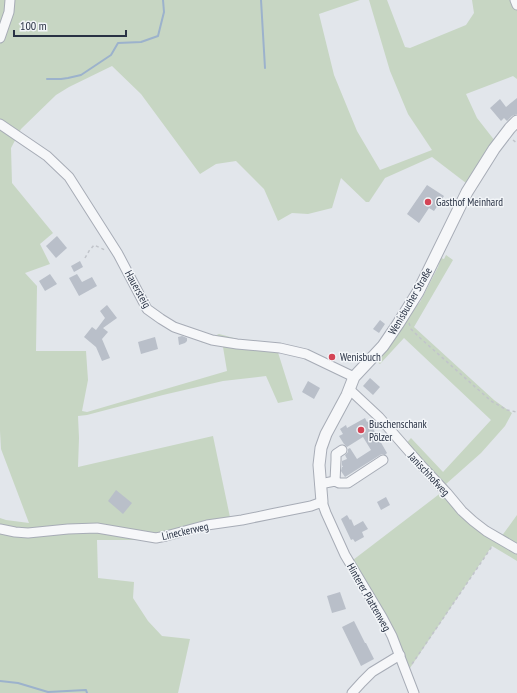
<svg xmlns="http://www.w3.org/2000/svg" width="517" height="693" viewBox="0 0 517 693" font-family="'PT Sans Narrow',sans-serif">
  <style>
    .green { fill: #c7d6c3 }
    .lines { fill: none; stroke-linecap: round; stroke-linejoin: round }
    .stream { stroke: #9cb2cc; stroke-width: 2 }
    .building { fill: #b9bfc9 }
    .minor-casing { stroke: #a7acb6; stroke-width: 11 }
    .tertiary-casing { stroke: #a7acb6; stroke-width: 13 }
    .path { stroke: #c1c4ca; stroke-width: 1.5; stroke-dasharray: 3 3; stroke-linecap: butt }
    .minor { stroke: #f6f7f9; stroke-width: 9 }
    .tertiary { stroke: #f6f7f9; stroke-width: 11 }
    .poi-dot { fill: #d44455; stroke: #f2f5f8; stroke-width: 1.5 }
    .labels { text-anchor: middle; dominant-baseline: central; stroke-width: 3; stroke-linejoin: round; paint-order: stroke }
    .poi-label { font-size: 11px; fill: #293244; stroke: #f2f5f8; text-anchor: start }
    .street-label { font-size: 11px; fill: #293244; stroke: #f2f5f8 }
  </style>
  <rect width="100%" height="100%" fill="#e2e6eb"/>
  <g class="green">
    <polygon points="0,0 360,0 319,14 334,75 357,131 380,170 432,150 408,114 390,71 369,0 387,0 405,47 410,48 466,25 474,13 472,0 517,0 517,79 513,76 466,94 477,118 495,141 466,183 432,157 385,178 369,202 366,202 341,178 332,208 308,214 292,213 278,221 264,189 236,161 216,164 200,174 141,94 112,66 69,87 56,95 21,129 11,148 12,183 53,233 40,244 50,264 25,273 37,286 36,351 86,351 88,380 82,411 87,412 227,371 223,347 201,342 219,334 241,340 275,343 293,400 278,403 266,376 223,381 163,395 87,415 78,416 79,438 78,467 213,436 231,522 167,540 97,540 98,578 134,582 133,598 148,621 162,636 190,639 178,693 0,693 0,518 6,520 29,523 1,449 0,431"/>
    <polygon points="446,255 453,260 414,327 494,400 512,413 505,426 481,453 446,484 473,520 501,537 517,515 517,561 492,546 410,668 362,575 353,560 442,492 404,446 411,438 443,472 491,420 404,338 380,364 376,361 358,366 384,336 414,309 420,302 438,267 441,258 444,259"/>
  </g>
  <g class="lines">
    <g class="stream">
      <polyline points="261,0 265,68"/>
      <polyline points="47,79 61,79 68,78 81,75 111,55 118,43 141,42 158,36 164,12 163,0"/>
      <polyline points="0,681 18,683 48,692 86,690 87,693"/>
    </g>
  </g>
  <g class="building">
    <polygon points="517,98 517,114 512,116 507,121 504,118 501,121 490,108 500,99 506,107"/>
    <polygon points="427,185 444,196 434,211 429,208 419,223 407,214"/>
    <polygon points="57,236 67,248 56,258 46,246"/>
    <polygon points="80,261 83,267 74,272 71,266"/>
    <polygon points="50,274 57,284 45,291 39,281"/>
    <polygon points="77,274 82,282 92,277 97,286 79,296 69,278"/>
    <polygon points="107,305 117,318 103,328 108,332 102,339 110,358 102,361 96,347 84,337 92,327 96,330 105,318 100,311"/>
    <polygon points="380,320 385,324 379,333 373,329"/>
    <polygon points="182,336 187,338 187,341 185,343 179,345 178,337"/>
    <polygon points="155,337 158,349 141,354 138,342"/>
    <polygon points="370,378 380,387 373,395 363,386"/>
    <polygon points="308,381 320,388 314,399 302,392"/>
    <polygon points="365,418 367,422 371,420 374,426 372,427 387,453 385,455 382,454 380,455 345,477 341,471 342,467 343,467 342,465 342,461 347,459 345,455 348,452 348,449 350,448 357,459 371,450 363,437 347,447 344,444 339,436 343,434 340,429 346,425 347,428"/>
    <polygon points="116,490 132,503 123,514 108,501"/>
    <polygon points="386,497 390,505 381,510 377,502"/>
    <polygon points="347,515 350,520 351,519 354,526 363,521 368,529 362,532 364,537 355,542 353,539 351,540 341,519"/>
    <polygon points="340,592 346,609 332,613 327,596"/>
    <polygon points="354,621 365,643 366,643 374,659 361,666 342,627"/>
  </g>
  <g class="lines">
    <defs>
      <g id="minor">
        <polyline points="515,0 517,5"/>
        <polyline points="0,38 9,12 10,0"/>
        <polyline points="0,124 47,156 69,177 118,254 147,309 161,319 174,327 212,340 237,344 280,348 306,354 354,377"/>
        <polyline points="349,389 379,417 420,464 447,493 462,511 473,521 486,531 517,549"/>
        <polyline points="335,481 336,460 336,454 342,450"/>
        <polyline points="320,484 335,481 339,483 348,483 383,460"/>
        <polyline points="0,529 15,532 28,533 68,529 97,528 156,538 166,536 207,525 242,520 271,514 311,506 322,502 326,513 345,555 382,617 392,636 414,693"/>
        <polyline points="352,693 362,682 372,672 400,655"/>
      </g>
      <polyline id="tertiary" points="322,502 319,465 321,448 326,434 347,395 354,377 383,346 398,324 418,292 467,192 494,149 510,128 517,121"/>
    </defs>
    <use href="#minor" class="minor-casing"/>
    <use href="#tertiary" class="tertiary-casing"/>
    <g class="path">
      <polyline points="513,140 517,143"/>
      <polyline points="85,258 89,251 94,245 105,250"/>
      <polyline points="409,323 411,329 419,337 491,401 507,410 517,412"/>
      <polyline points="412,664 493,545"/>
    </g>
    <use href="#minor" class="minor"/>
    <use href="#tertiary" class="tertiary"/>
  </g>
  <g class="poi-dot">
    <circle cx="428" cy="202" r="4"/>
    <circle cx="332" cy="357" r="4"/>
    <circle cx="361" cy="430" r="4"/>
  </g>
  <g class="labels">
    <g class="poi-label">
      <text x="436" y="202">Gasthof Meinhard</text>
      <text x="340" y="357">Wenisbuch</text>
      <text x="369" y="424">Buschenschank<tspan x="369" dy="13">Pölzer</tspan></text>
    </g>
    <g class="street-label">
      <text transform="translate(138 289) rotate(61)">Hauersteig</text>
      <text transform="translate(410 301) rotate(-60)">Wenisbucher Straße</text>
      <text transform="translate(429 474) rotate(47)">Janischhofweg</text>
      <text transform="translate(185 531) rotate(-13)">Lineckerweg</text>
      <text transform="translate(369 597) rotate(60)">Hinterer Plattenweg</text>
    </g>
  </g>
  <path d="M14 30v6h112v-6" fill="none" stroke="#293244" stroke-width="2"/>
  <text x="20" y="30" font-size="12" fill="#293244" stroke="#f2f5f8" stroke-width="3" paint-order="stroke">100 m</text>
</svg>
